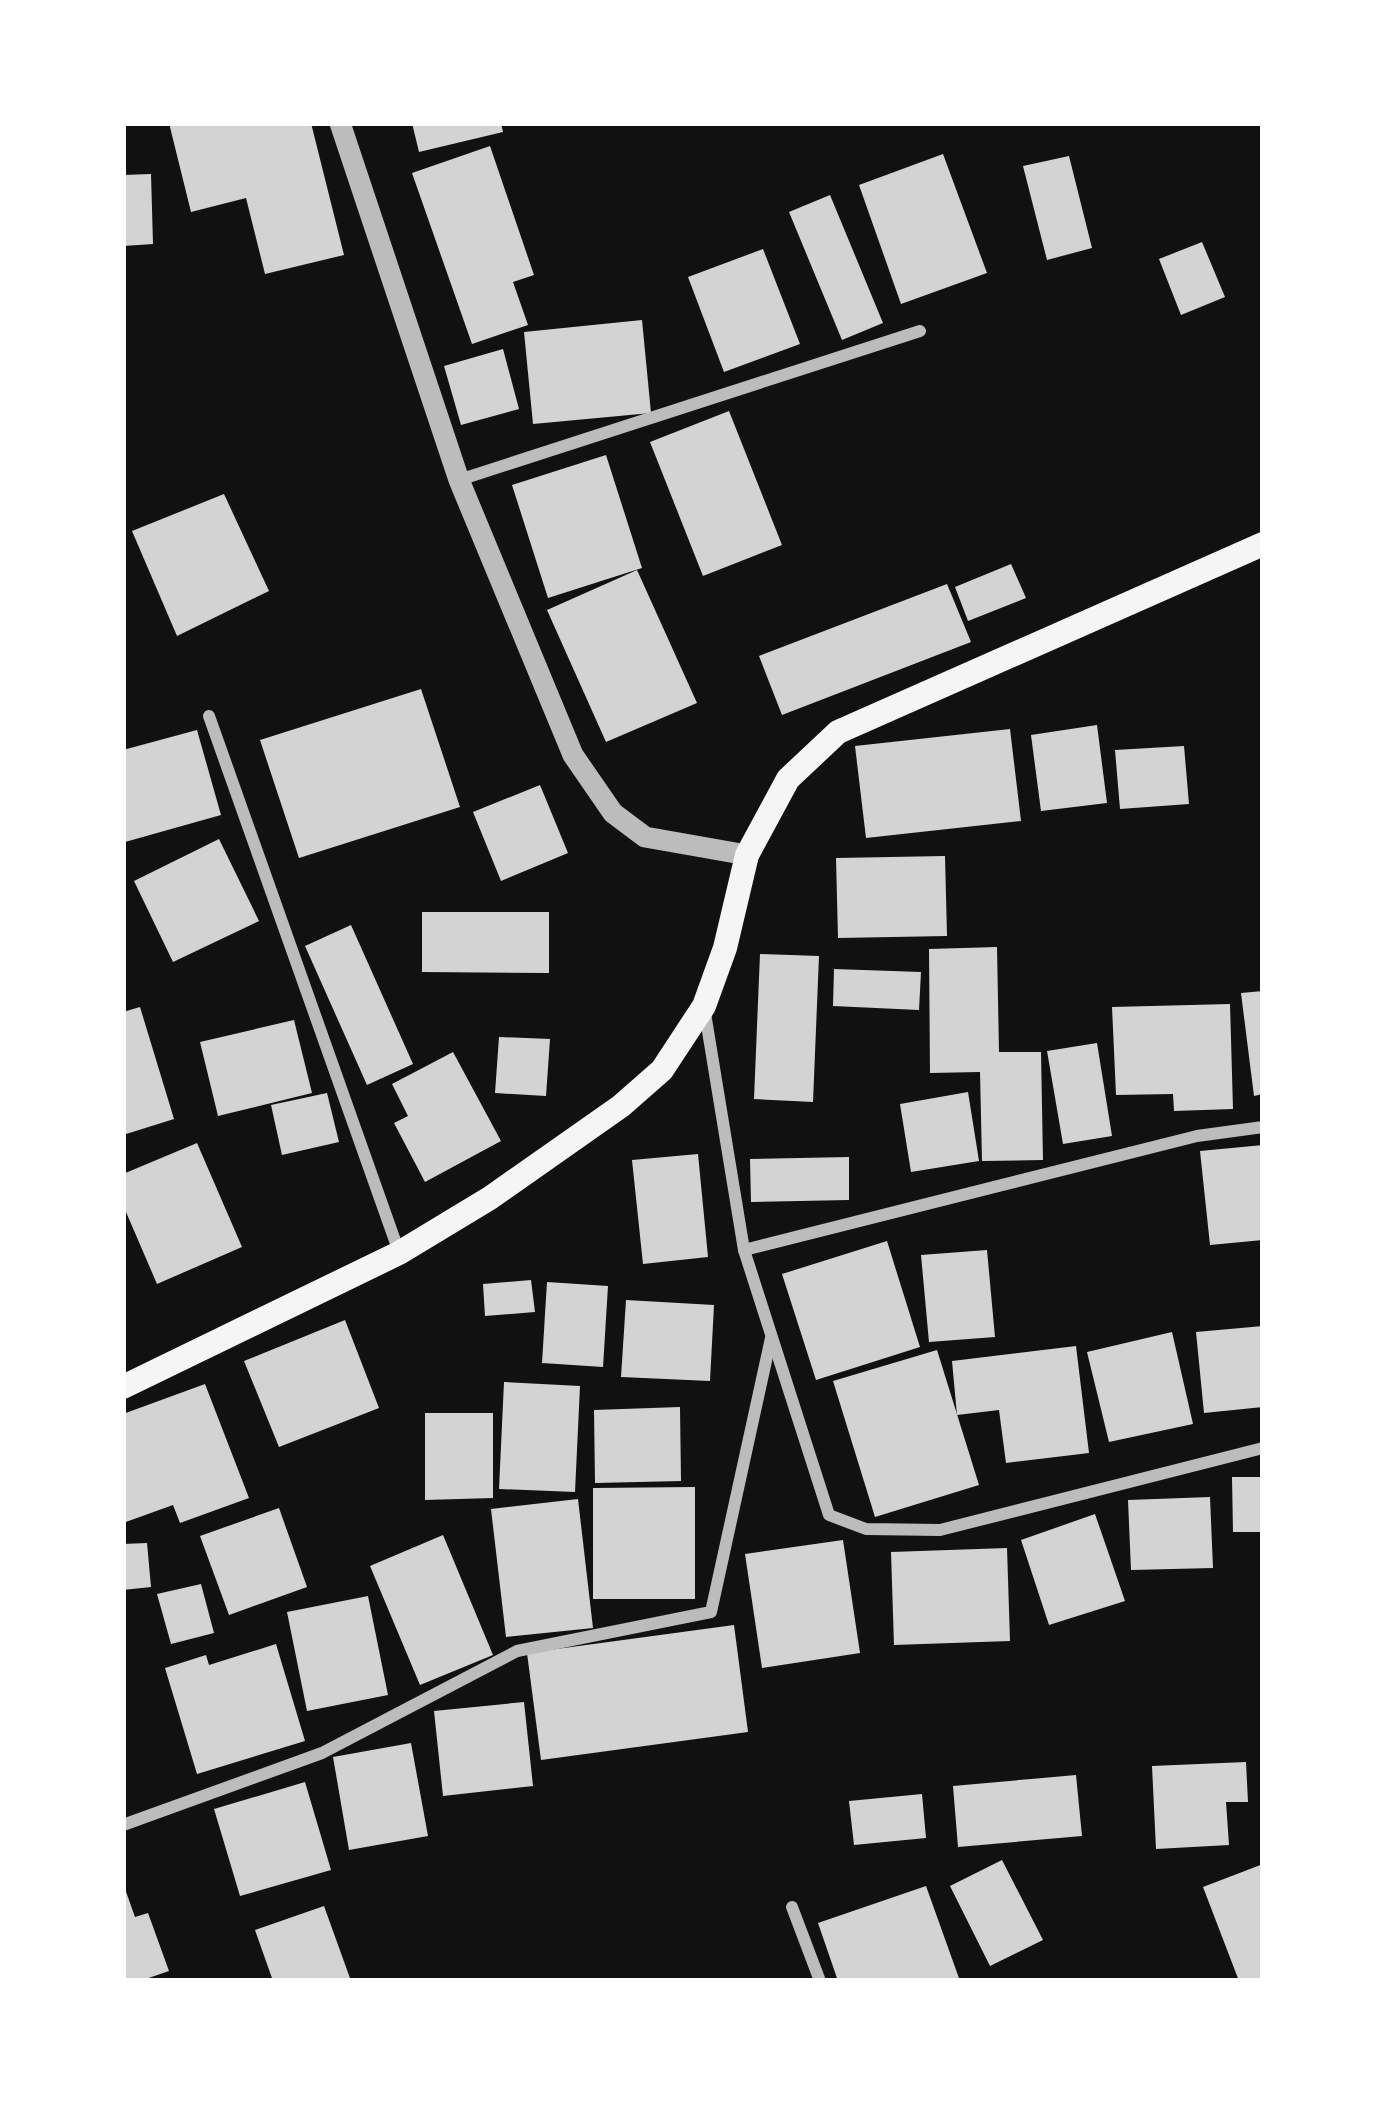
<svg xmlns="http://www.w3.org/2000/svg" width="1386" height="2104" viewBox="0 0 1386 2104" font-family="'Work Sans',sans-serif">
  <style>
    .building { fill: #d3d3d3 }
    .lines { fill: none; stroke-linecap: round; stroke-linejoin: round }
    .minor { stroke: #bcbcbc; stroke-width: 12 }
    .tertiary { stroke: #bcbcbc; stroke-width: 21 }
    .secondary { stroke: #f5f5f5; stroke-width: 24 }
  </style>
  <rect width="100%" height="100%" fill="#111"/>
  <g class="building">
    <polygon points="169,123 311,123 344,255 265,274 246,198 191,212"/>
    <polygon points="412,123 501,123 503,132 419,152"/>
    <polygon points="490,146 534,275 513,282 528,325 472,344 412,173"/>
    <polygon points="943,154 987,273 901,304 859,185"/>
    <polygon points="1069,156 1092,248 1047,260 1023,166"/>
    <polygon points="151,174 153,244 123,246 123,175"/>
    <polygon points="830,195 883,323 842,340 789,212"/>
    <polygon points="1202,242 1225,297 1181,315 1159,259"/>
    <polygon points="763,249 800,344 724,372 688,277"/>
    <polygon points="642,320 651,413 533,424 524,332"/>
    <polygon points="503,349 519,409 461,425 444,366"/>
    <polygon points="729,411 782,545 703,576 650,442"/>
    <polygon points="606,455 642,568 548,598 512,485"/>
    <polygon points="224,494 269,591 177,636 132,531"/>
    <polygon points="1011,564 1026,598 968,621 955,587"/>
    <polygon points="637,570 697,703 606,742 547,610"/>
    <polygon points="947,584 971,642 782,715 759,656"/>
    <polygon points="421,689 460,807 299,858 260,740"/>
    <polygon points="1097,725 1107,803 1041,811 1031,735"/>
    <polygon points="1010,729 1021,821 866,838 855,746"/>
    <polygon points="197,730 221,815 125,842 123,750"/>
    <polygon points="1184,746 1189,804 1120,809 1115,750"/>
    <polygon points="540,785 568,853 501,881 473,812"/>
    <polygon points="219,839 259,921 173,962 134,881"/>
    <polygon points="945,856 947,936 838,938 836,858"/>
    <polygon points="422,912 549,912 549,973 422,972"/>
    <polygon points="351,925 413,1064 367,1085 305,946"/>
    <polygon points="997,947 999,1052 1041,1052 1043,1160 982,1161 980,1072 930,1073 929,949"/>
    <polygon points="760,954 819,956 813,1102 754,1099"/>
    <polygon points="834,969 921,972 919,1010 833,1006"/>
    <polygon points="1263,991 1263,1094 1254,1096 1241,993"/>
    <polygon points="1230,1004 1233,1109 1174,1111 1173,1094 1116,1095 1112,1007"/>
    <polygon points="140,1007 174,1119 123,1135 123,1012"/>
    <polygon points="294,1020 312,1093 218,1116 200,1042"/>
    <polygon points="499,1037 550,1039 546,1096 495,1093"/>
    <polygon points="1097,1043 1112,1136 1063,1144 1047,1051"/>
    <polygon points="453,1052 501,1141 425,1182 394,1123 408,1116 392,1084"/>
    <polygon points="968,1092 979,1161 911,1172 900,1104"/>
    <polygon points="327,1093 339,1142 282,1155 271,1105"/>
    <polygon points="197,1143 242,1247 157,1284 123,1205 123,1174"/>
    <polygon points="1263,1145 1263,1240 1210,1245 1200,1151"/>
    <polygon points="698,1154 708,1257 643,1264 632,1160"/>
    <polygon points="849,1157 849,1200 751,1202 750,1159"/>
    <polygon points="887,1241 920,1347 816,1380 782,1274"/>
    <polygon points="987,1250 995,1337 929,1342 921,1255"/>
    <polygon points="531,1280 535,1312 485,1316 483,1284"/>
    <polygon points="547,1282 608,1286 603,1367 542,1363"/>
    <polygon points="626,1300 714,1305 710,1381 621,1377"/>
    <polygon points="345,1320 379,1408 279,1447 244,1361"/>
    <polygon points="1263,1326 1263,1407 1204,1413 1196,1332"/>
    <polygon points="1172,1332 1193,1424 1109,1442 1087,1352"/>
    <polygon points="1076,1346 1089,1453 1006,1463 999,1410 957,1415 952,1361"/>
    <polygon points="937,1350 979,1485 875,1517 833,1381"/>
    <polygon points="504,1382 580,1386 575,1492 499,1489"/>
    <polygon points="205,1384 249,1498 180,1523 173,1505 123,1523 123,1414"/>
    <polygon points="680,1407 681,1481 595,1483 594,1410"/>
    <polygon points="425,1413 493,1413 493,1498 425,1500"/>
    <polygon points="1232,1477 1263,1477 1263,1532 1233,1532"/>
    <polygon points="695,1487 695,1599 593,1599 593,1488"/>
    <polygon points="1210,1497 1213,1568 1131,1570 1128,1500"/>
    <polygon points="578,1499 593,1628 506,1637 491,1509"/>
    <polygon points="279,1508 307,1587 229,1615 200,1536"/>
    <polygon points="1095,1514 1125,1601 1049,1625 1021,1540"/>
    <polygon points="443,1535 493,1655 420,1685 370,1566"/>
    <polygon points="843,1540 860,1653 762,1668 745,1554"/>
    <polygon points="147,1543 151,1587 123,1590 123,1544"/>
    <polygon points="1007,1548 1010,1641 894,1645 891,1552"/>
    <polygon points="201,1584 214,1633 171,1644 157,1594"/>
    <polygon points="368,1596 388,1695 307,1711 287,1612"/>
    <polygon points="734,1625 748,1732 541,1760 527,1653"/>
    <polygon points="276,1644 305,1741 197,1774 165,1668 206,1655 209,1665"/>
    <polygon points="524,1702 533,1786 443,1796 434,1711"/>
    <polygon points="411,1743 428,1836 349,1850 333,1757"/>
    <polygon points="1246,1762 1248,1802 1226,1802 1229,1845 1156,1849 1152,1766"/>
    <polygon points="1076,1775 1082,1836 958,1847 953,1786"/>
    <polygon points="305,1782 331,1870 240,1896 214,1809"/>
    <polygon points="922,1794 926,1838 854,1845 849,1801"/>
    <polygon points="1002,1860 1043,1940 990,1966 950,1886"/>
    <polygon points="1263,1864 1263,1981 1239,1981 1203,1887"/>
    <polygon points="124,1886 135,1917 148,1913 169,1971 140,1981 123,1981"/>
    <polygon points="926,1886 960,1981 838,1981 818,1923"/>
    <polygon points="324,1906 351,1981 273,1981 255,1930"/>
  </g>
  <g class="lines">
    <g class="minor">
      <polyline points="459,480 920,331"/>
      <polyline points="209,716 399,1252"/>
      <polyline points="704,1007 744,1250 829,1515 866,1529 940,1530 1263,1448"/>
      <polyline points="744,1250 1197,1136 1263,1127"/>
      <polyline points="123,1825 322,1753 517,1651 711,1612 771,1338"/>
      <polyline points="792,1907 820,1981"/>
    </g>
    <polyline class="tertiary" points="340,123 459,480 573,755 613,813 645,837 747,855"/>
    <polyline class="secondary" points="123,1387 399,1253 490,1198 621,1106 662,1070 704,1006 725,948 747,855 788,779 838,732 1263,544"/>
  </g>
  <rect width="1386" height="2104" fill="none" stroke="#ffffff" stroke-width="252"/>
</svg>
